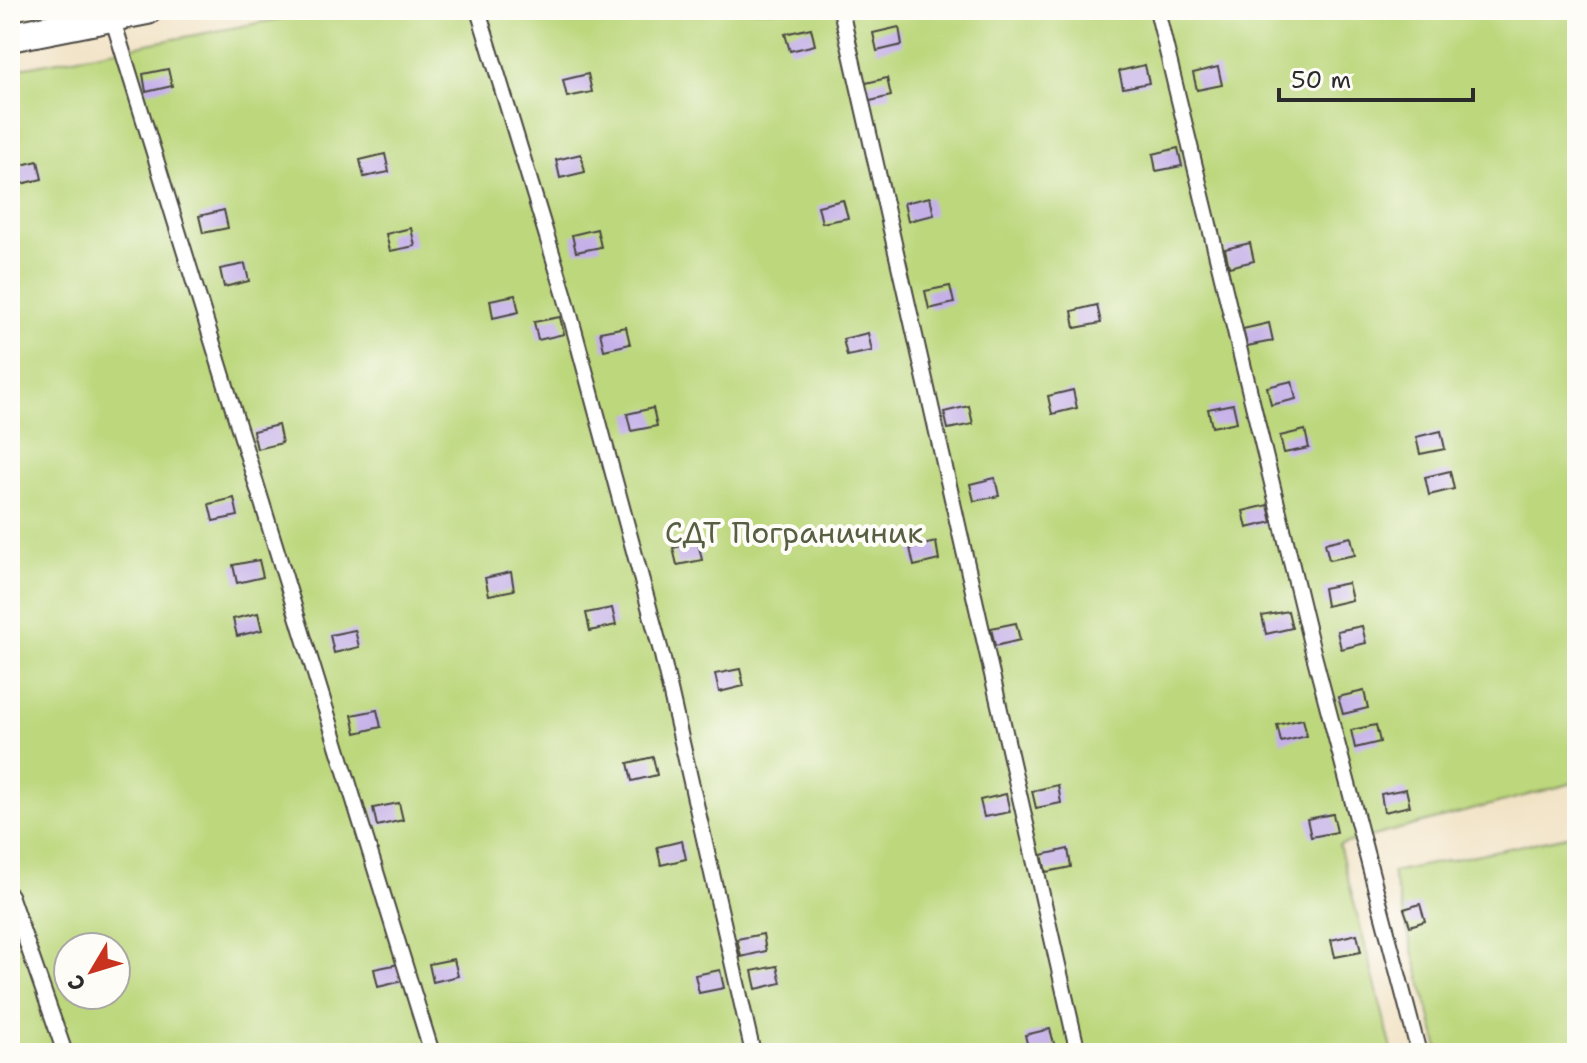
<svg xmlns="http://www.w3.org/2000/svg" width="1587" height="1063" viewBox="0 0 1587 1063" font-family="'Shantell Sans',sans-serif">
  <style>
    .green { fill: #bcd77c; stroke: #748154; stroke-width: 2; fill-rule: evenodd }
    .building { fill: #c5b0e8 }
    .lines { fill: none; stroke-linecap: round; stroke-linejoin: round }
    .service-casing { stroke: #494642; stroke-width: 18 }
    .minor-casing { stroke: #494642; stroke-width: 32 }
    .service { stroke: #fff; stroke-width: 14 }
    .minor { stroke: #fff; stroke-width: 28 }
    .labels { text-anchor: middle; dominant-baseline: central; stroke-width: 8; stroke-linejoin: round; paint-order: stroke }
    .park-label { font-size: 30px; fill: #565f43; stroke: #fdfcf7 }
  </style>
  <rect width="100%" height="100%" fill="#fdfcf7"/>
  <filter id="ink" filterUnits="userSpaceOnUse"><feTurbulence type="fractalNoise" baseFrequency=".0125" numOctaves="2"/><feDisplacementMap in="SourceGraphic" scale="16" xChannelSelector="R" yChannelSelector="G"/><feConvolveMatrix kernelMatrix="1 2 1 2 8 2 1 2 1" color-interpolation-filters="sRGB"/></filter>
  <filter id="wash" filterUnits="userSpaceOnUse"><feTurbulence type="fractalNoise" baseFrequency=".006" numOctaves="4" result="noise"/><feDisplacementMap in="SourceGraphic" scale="32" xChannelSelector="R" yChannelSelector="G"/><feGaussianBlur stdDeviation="1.8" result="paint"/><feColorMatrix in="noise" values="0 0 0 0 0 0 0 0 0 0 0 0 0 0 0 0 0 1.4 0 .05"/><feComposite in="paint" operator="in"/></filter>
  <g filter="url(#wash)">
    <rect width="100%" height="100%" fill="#f1e2c4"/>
    <g class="green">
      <path d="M327 10H1577V782L1339 845 1393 1053H10V70ZM68 947H116V995H68Z"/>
      <polygon points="1577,834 1577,1053 1440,1053 1392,872"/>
    </g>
    <g id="blocks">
      <g class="building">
        <polygon points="899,27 902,45 877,51 873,33"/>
        <polygon points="811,28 815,45 790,51 785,34"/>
        <polygon points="1145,65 1149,83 1123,88 1119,71"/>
        <polygon points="1218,67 1222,85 1197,90 1193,73"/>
        <polygon points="168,69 172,86 146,92 143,74"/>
        <polygon points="588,74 592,92 567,97 563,80"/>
        <polygon points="887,78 891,96 866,102 862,84"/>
        <polygon points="1178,148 1182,166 1156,171 1153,154"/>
        <polygon points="385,154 389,172 364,177 360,160"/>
        <polygon points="581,154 585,172 560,178 556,160"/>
        <polygon points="38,161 42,179 17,185 13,167"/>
        <polygon points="930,197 934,215 908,221 904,203"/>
        <polygon points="843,200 848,218 822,223 818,206"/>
        <polygon points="224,210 228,228 203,233 199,216"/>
        <polygon points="411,228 415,246 390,251 386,234"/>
        <polygon points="597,229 601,247 576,252 572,235"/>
        <polygon points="1250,243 1254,261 1229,267 1225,249"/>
        <polygon points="245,264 249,281 224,287 220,269"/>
        <polygon points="950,286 954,303 929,309 925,291"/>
        <polygon points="515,295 519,312 493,318 490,300"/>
        <polygon points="1097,305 1101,323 1075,328 1072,311"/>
        <polygon points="560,317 564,334 538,340 534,322"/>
        <polygon points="1269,323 1273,341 1247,346 1243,329"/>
        <polygon points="626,327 630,344 604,350 600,332"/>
        <polygon points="868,333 872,351 847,356 843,339"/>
        <polygon points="1292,381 1296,399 1271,405 1267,387"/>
        <polygon points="1073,390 1077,408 1052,414 1048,396"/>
        <polygon points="1233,404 1237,422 1212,427 1208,409"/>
        <polygon points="969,406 973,424 948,429 944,412"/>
        <polygon points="653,408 657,426 631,431 627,414"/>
        <polygon points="278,425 282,443 257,449 253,431"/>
        <polygon points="1305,430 1309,448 1284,453 1280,436"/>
        <polygon points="1441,431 1445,449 1420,454 1416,437"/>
        <polygon points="1450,471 1454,489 1429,495 1425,477"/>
        <polygon points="995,478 999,496 974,501 970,484"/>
        <polygon points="234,498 238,516 213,521 209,504"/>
        <polygon points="1268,505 1272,522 1247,528 1243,511"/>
        <polygon points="1351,537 1355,555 1329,560 1325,543"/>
        <polygon points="698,542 702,560 677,565 673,548"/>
        <polygon points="936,542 939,560 914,566 910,548"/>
        <polygon points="259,560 263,577 237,583 233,565"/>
        <polygon points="511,572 514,590 489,595 485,578"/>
        <polygon points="1348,583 1352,600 1326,606 1323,588"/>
        <polygon points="612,608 616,625 590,631 586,613"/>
        <polygon points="1288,611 1292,628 1266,634 1262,616"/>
        <polygon points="258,613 262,630 237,636 233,619"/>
        <polygon points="1016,623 1020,640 995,646 991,628"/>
        <polygon points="1362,626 1366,643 1341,649 1337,631"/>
        <polygon points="355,630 359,647 334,653 330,635"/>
        <polygon points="740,669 744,686 719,692 715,674"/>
        <polygon points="1364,691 1368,708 1343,714 1338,697"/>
        <polygon points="377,710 381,727 356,733 352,715"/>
        <polygon points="1303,719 1307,736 1281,742 1277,725"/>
        <polygon points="1376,725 1380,742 1355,748 1351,730"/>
        <polygon points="653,757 657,775 632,781 628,763"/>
        <polygon points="1058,785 1061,803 1036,808 1032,791"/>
        <polygon points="1406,789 1410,806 1384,812 1381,794"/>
        <polygon points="1006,794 1010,812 984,817 980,800"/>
        <polygon points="399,803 403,820 377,826 373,808"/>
        <polygon points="1333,814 1337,832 1311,837 1307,819"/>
        <polygon points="682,841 686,859 661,865 657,847"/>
        <polygon points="1068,849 1071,867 1046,872 1042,855"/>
        <polygon points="1420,904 1425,921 1410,926 1404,909"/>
        <polygon points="763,934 766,951 741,957 737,939"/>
        <polygon points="1357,934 1361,952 1335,957 1331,940"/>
        <polygon points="454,959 458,976 433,982 429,964"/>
        <polygon points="399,964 403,981 378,987 374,969"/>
        <polygon points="777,966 781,983 756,989 752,971"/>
        <polygon points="720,970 724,988 699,993 695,975"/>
        <polygon points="1050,1029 1055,1047 1029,1052 1025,1035"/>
      </g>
    </g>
  </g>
  <g filter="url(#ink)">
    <use href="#blocks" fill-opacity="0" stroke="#494642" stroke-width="2"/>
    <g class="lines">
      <defs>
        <g id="service">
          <polyline points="478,10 565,296 662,655 753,1053"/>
          <polyline points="841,10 1078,1053"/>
          <polyline points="1157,10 1311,644 1419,1053"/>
          <polyline points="112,17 432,1053"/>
          <polyline points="10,895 65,1053"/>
        </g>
        <polyline id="minor" points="10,37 147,10"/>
      </defs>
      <use href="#service" class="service-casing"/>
      <use href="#minor" class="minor-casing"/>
      <use href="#service" class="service"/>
      <use href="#minor" class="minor"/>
    </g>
  </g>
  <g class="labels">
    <g class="park-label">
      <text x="794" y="532">СДТ Пограничник</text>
    </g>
  </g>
  <rect width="1587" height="1063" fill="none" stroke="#fdfcf7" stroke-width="40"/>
  <g transform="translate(92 971) rotate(232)"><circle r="38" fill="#fdfcf7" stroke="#a9a8a5" stroke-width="2"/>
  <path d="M0-6L14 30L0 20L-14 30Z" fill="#c8321e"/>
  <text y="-12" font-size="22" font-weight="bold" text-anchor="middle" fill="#2b2b2b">С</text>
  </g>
  <path d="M1279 88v12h194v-12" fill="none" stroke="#2b2b2b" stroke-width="4"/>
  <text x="1291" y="88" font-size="24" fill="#2b2b2b" stroke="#fdfcf7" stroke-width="6" paint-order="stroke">50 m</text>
</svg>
